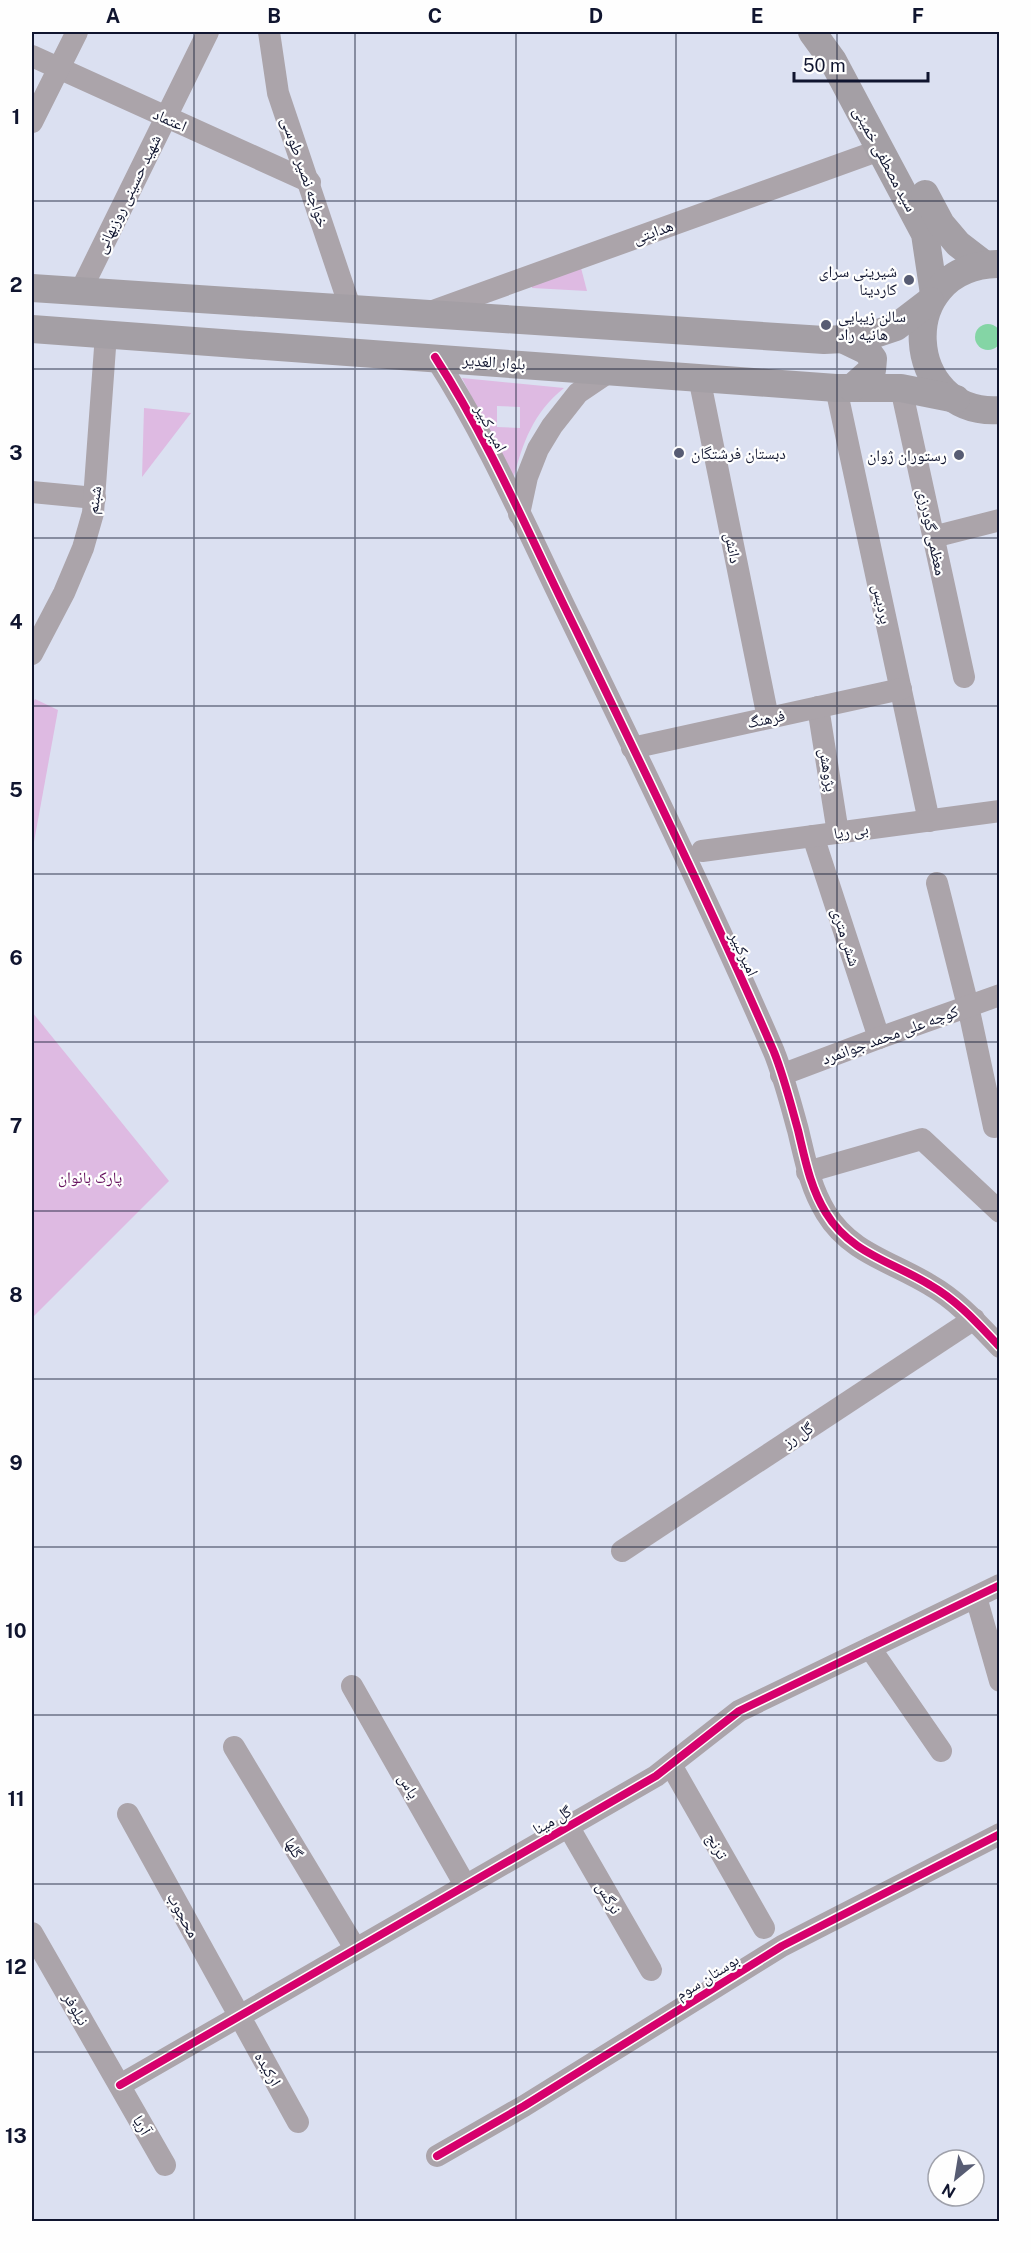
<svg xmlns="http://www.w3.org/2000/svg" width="1031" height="2253" viewBox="0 0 1031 2253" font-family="'Public Sans','Noto Naskh Arabic',sans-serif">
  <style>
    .green { fill: #debae2; fill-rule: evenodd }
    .water { fill: #84d5a5 }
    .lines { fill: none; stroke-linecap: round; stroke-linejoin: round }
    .minor { stroke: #aba4aa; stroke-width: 22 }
    .major { stroke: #a49fa5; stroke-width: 28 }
    .cycleway-casing { stroke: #fefefe; stroke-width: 11 }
    .cycleway { stroke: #d6006c; stroke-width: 8 }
    .grid { fill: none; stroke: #10152f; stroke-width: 1.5; stroke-opacity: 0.55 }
    .poi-dot { fill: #575c73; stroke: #fefefe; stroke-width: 2 }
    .labels { text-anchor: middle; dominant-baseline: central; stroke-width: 4.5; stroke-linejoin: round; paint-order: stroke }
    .street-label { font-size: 16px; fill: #10152f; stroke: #fefefe }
    .poi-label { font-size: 16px; fill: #10152f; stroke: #fefefe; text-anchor: end }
    .park-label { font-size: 16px; fill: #640f5c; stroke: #fefefe }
    .neatline { fill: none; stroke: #10152f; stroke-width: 2 }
    .grid-label { font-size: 20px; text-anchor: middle; font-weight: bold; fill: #10152f }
  </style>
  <rect width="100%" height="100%" fill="#dbe0f1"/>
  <g class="green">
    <polygon points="580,264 587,291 532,288 532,282"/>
    <path d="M462 378 564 388C533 413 523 442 513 480ZM497 406 520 407V428L497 427Z"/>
    <polygon points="144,408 191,413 142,477"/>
    <polygon points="35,699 58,710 32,853 32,705"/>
    <polygon points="32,1012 169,1181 32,1318"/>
  </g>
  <circle class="water" cx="988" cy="337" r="13"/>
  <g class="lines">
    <g class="minor">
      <polyline points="269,32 278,93 351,310"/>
      <polyline points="32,56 310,182"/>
      <polyline points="32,122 77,32"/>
      <polyline points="80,292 208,32"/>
      <polyline points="430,312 880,150"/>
      <path d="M435 357C490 442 530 537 575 628 643 768 712 909 774 1052 784 1077 791 1105 798 1130 805 1159 810 1187 826 1213 850 1253 893 1262 930 1285 958 1301 978 1324 1000 1347"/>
      <polyline points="699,377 768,718"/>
      <polyline points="836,388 929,821"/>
      <polyline points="901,388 964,677"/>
      <polyline points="32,492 95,498"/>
      <polyline points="519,514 527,477 538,449 552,426 578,393 612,370"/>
      <polyline points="933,537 1000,520"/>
      <polyline points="32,654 64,593 83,548 93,513 106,334"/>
      <polyline points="818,707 838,833"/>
      <polyline points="632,748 901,689"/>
      <polyline points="813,836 879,1038"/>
      <polyline points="702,851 1000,811"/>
      <polyline points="937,883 968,1006 994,1127"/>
      <polyline points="781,1075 879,1038 1000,995"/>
      <polyline points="807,1172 922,1139 1000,1212"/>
      <polyline points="622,1551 974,1319"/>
      <polyline points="976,1597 1000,1681"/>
      <polyline points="870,1648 941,1751"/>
      <polyline points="352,1686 465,1885"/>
      <polyline points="234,1747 355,1948"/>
      <polyline points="671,1765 764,1928"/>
      <polyline points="128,1814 298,2122"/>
      <polyline points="568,1826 651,1970"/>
      <polyline points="32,1933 165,2165"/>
      <polyline points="120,2085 656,1776 739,1711 1000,1585"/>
      <polyline points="437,2156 524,2106 782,1946 1000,1834"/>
    </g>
    <g class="major">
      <polyline points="812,32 833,61 925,234 934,294"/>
      <polyline points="925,194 941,224 958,244 984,264"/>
      <path d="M997 264C892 267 903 417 1000 410"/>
      <polyline points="32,288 824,340 863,338 896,327 930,301"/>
      <polyline points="32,329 836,388 901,388 956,399"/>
      <polyline points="842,339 867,351 873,359 872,370 852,388"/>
    </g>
    <defs>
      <g id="cycleway">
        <path d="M435 357C490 442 530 537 575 628 643 768 712 909 774 1052 784 1077 791 1105 798 1130 805 1159 810 1187 826 1213 850 1253 893 1262 930 1285 958 1301 978 1324 1000 1347"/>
        <polyline points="120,2085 656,1776 739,1711 1000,1585"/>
        <polyline points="437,2156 524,2106 782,1946 1000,1834"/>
      </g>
    </defs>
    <use href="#cycleway" class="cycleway-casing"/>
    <use href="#cycleway" class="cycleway"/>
  </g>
  <path class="grid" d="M194 32V2222M355 32V2222M516 32V2222M676 32V2222M837 32V2222M32 201H1000M32 369H1000M32 538H1000M32 706H1000M32 874H1000M32 1042H1000M32 1211H1000M32 1379H1000M32 1547H1000M32 1715H1000M32 1884H1000M32 2052H1000"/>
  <g class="poi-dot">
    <circle cx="909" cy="280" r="6"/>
    <circle cx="826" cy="325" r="6"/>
    <circle cx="679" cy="453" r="6"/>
    <circle cx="959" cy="455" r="6"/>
  </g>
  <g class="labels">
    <g class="street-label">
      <text transform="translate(170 120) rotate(24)">اعتماد</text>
      <text transform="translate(885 159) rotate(62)">سید مصطفی خمینی</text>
      <text transform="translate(305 172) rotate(71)">خواجه نصیر طوسی</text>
      <text transform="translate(128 194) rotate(-64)">شهید حسینی روزبهانی</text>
      <text transform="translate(653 232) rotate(-20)">هدایتی</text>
      <text transform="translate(494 362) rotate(4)">بلوار الغدیر</text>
      <text transform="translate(491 428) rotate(62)">امیر کبیر</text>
      <text transform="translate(94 500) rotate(-82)">شبنم</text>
      <text transform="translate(932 532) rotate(78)">معظمی گودرزی</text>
      <text transform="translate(733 548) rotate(79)">دانش</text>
      <text transform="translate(882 604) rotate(78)">پردیس</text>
      <text transform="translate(766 719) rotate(-12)">فرهنگ</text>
      <text transform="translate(828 770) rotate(81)">پژوهش</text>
      <text transform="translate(851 831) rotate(-8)">بی ریا</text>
      <text transform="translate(846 937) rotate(72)">شش متری</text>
      <text transform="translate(744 954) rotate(65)">امیرکبیر</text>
      <text transform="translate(890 1035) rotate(-20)">کوچه علی محمد جوانمرد</text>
      <text transform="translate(798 1435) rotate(-33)">گل رز</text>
      <text transform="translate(409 1786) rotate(60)">یاس</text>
      <text transform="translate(552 1820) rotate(-30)">گل مینا</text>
      <text transform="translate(717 1846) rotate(60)">ترنج</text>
      <text transform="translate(294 1848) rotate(59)">گلها</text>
      <text transform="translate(609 1898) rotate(60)">نرگس</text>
      <text transform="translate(183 1915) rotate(61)">محجوب</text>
      <text transform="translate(707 1977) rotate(-32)">بوستان سوم</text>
      <text transform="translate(76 2009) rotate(60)">نیلوفر</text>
      <text transform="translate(268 2069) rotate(60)">ارکیده</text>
      <text transform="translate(142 2125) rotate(60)">آریا</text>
    </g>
    <g class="poi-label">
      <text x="897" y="271">شیرینی سرای<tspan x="897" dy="18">کاردینا</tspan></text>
      <text x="838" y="316" text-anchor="start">سالن زیبایی<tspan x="838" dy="18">هانيه راد</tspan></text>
      <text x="691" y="453" text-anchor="start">دبستان فرشتگان</text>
      <text x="947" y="455">رستوران ژوان</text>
    </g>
    <g class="park-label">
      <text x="90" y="1177">پارک بانوان</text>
    </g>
  </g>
  <rect width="1031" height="2253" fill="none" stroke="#fefefe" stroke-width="66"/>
  <g transform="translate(956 2178) rotate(210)"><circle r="28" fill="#fefefe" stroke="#9fa1ab" stroke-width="1.5"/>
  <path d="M0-4.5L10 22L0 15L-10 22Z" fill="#575c73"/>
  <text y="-9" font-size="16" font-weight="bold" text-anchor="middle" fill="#10152f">N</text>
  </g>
  <path d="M794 72v9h134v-9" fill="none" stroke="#10152f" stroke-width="3"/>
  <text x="803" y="72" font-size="18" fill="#10152f" stroke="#fefefe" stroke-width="4.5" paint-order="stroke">50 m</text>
  <rect x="33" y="33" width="965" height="2187" class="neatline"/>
  <g class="grid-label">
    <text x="113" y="23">A</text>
    <text x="274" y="23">B</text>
    <text x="435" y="23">C</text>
    <text x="596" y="23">D</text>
    <text x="757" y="23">E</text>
    <text x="918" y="23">F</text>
    <text x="16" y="124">1</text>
    <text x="16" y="292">2</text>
    <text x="16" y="460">3</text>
    <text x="16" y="629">4</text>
    <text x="16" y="797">5</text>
    <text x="16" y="965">6</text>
    <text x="16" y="1133">7</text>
    <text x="16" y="1302">8</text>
    <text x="16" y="1470">9</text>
    <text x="16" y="1638">10</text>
    <text x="16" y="1806">11</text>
    <text x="16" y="1974">12</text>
    <text x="16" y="2143">13</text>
  </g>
</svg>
